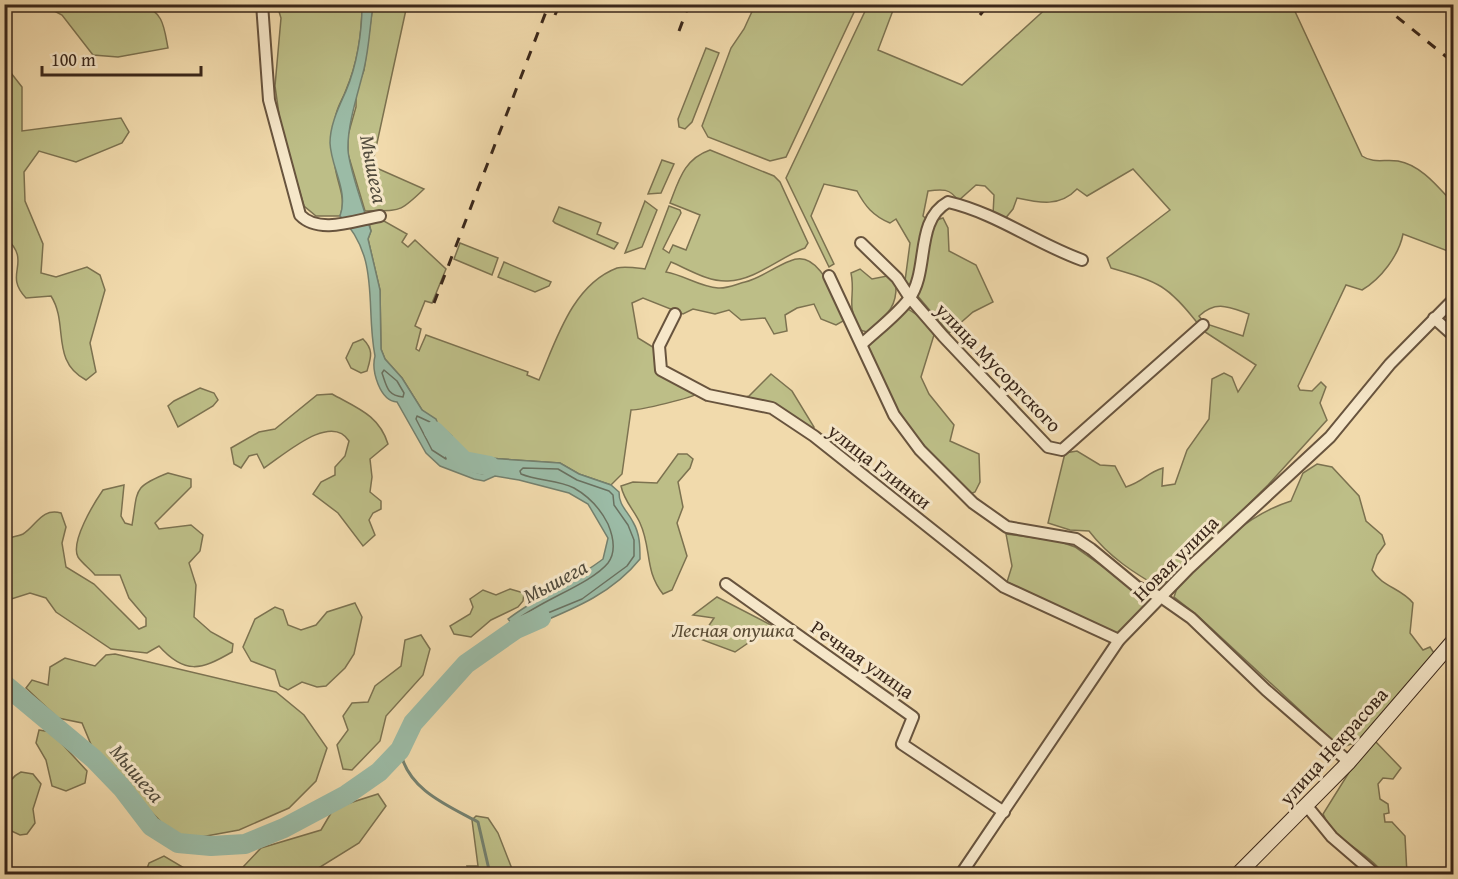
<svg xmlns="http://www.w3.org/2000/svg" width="1458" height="879" viewBox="0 0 1458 879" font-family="'Gentium Book Plus',serif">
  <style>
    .green { fill: #bdbe87; stroke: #7c7250; stroke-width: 1.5 }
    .water { fill: #9bbba6; stroke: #74806e; stroke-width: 1.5 }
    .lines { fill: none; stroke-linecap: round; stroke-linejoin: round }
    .shore { stroke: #6a7160; stroke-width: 1.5 }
    .stream { stroke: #74806e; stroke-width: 3 }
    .river { stroke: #9bbba6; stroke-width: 20 }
    .street-casing { stroke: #68543e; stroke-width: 14 }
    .secondary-casing { stroke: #3a271a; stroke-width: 16 }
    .street { stroke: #f6e7c9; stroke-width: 10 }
    .secondary { stroke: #f6e7c9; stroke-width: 14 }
    .rail { stroke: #3a271a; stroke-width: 3; stroke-dasharray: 10 10; stroke-linecap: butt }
    .labels { text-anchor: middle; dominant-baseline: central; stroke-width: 6; stroke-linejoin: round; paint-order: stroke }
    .street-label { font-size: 20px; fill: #3a271a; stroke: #f6e7c9 }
    .park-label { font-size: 20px; font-style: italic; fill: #5b4d35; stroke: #f6e7c9 }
    .water-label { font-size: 21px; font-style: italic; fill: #524c3d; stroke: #f6e7c9 }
  </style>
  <rect width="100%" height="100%" fill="#f1daac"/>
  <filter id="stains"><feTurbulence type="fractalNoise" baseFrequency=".00333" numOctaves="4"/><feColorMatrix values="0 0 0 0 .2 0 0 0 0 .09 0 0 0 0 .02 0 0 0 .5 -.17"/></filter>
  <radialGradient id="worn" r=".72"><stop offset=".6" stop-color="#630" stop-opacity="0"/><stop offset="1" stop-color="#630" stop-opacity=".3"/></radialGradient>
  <g class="green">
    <path d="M142 5C164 12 164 28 168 48L118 57 93 55 62 15 43 5Z"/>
    <path d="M277 5H362C362 33 357 64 346 90 342 101 336 108 335 120 333 134 334 152 335 166 337 184 347 198 340 216H316L304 206 281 128 275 86 281 18Z"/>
    <path d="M373 5H407L372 166 424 189C398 214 401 210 365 211L348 154V135L356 107V91L364 70Z"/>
    <polygon points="851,5 856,8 786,157 770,161 708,137 702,126 731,48 744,29 755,5"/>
    <path d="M868 5H895L878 50 962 85 1050 5H1292L1362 156C1374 164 1384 159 1398 161 1421 165 1438 187 1453 203V253L1403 234C1399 255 1381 279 1362 290L1346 285 1298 386 1300 390 1312 391 1321 382 1326 387 1320 403 1327 420 1268 485 1162 589C1134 573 1109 557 1089 531L1070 530 1048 523 1065 453 1077 451 1100 465 1115 466 1126 487C1145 481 1146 473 1163 468L1162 486 1175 484 1187 450 1209 419 1212 379 1224 373 1232 377 1238 392 1256 365 1202 330 1207 324 1243 336 1249 314C1229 307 1216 300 1199 316L1205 324 1199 325C1168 285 1159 282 1111 268L1107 258 1170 210 1133 169 1087 196 1077 189C1060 207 1040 203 1017 198L1013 209 1004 220 993 215 994 195 985 186 976 185 958 201C951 188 941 189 928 191L923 216 930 222 943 218 948 228 949 251 976 265 993 302 973 312 949 333 905 281 910 243 896 219 890 223C873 216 865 206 857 191L824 184 811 216 834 264 829 267 786 178Z"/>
    <polygon points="706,48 719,53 692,122 685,129 679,127 678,119"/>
    <path d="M4 64 22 87V131L121 118 129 132 122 143 76 162 39 151 24 172 25 201 43 244 41 273 56 277 87 267 100 275 105 290 90 343 96 372 86 380C50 361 69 324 51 296L26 298C2 273 34 263 5 237Z"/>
    <path d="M710 150 774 176 780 182 808 243 805 248C780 257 756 280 728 281 708 282 688 269 671 262L666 272C684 275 700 287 718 288 726 289 737 284 745 282 761 278 774 267 790 261 820 247 835 300 845 320L836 325 821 319 814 304 797 308 785 315 787 331 774 334 765 318 741 320 729 310 715 314 693 309 683 314 643 298 632 303 638 338 656 349V366L699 393C692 398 641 410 631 410L622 474 611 485 579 474 560 463 473 457 464 461 456 457 439 427 422 410 402 378 385 359 381 349 380 290 368 239 371 231 369 223 384 221 407 234 402 242 408 247 415 240 446 269 432 303 425 301 415 326 421 329 416 349 419 351 426 335 528 372 527 375 539 380C556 341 572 285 617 268 625 266 637 268 645 269L669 206 680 210 681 213 663 249 669 253 673 245 686 250 700 215 670 203C679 180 684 159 710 150Z"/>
    <polygon points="662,160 674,164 661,193 648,194"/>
    <polygon points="645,201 657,210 642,247 625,253"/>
    <polygon points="559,207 601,223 597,234 618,243 614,249 555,223 553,221"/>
    <polygon points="460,243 498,258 492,275 454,259"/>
    <polygon points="504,262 551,282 549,286 535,292 498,277"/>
    <path d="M860 269 872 279 887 276 896 285C897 310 884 316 867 332L860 330C845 303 856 297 851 273Z"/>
    <path d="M908 309 923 319 934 335 921 377 929 394 954 425 950 441 979 454 980 482 975 492 970 494C927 450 882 408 868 346Z"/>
    <path d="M363 339C374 350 371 357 367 371L361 373 351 368 346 358 353 343Z"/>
    <polygon points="771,374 792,391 814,427 808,429 739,399 749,396"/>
    <polygon points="200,388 214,393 218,400 213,406 178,427 168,406 174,401"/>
    <path d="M332 394C357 408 379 415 388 444L370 459 372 477 370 492 381 501V509L373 513 369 520 375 535 363 546 338 513 313 494 321 482 335 475V467L345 456 349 441C331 412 284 455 264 468L257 454 249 456 241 468 234 464 231 448 259 432 275 429 317 395Z"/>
    <path d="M678 454H687L693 459 690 468 678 482 683 507 677 523 687 556 672 590 663 594C644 570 652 549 640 523 634 510 624 501 621 486L633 482 657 483Z"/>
    <path d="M1317 464 1332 467 1359 496 1366 521 1382 535 1385 544 1377 555 1372 570C1382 587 1401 588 1413 603L1410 633 1423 650 1430 647 1434 653 1363 736 1354 743 1343 747 1332 740 1197 615 1174 597 1177 588C1211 553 1243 516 1291 501L1303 473Z"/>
    <path d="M168 473 191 479V487L155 523 159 529 191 525 203 535 200 551 189 563 196 585 194 617 211 632 233 644 232 652C201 670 185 675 159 646L147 653 111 649 56 612 46 598 30 593 5 601V535L8 538C12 537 19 536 23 534 37 525 41 508 61 513L66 527 62 543 66 567 94 584 139 629 146 626V618L129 598 120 575H95C90 569 82 563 78 557 70 542 94 503 103 490L124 485 121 516 125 523 132 525C138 490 132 487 168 473Z"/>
    <polygon points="1006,534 1058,541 1075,547 1144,596 1147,602 1118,634 1007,582 1012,566"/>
    <polygon points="510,589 524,593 523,601 518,607 491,620 471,637 454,634 450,626 470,614 473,607 470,599 483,590 496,595"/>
    <polygon points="717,597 773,626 735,652 700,639 714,618 693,615"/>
    <polygon points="355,603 362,617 354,654 345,668 326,686 317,687 302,682 288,690 280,686 275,670 251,661 243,647 255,619 275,607 283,610 288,625 301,630 316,625 327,612"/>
    <polygon points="421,635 430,649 423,675 386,716 380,741 352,770 343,769 337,745 348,730 343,716 352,703 368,702 375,686 401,666 405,640"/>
    <polygon points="115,654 276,692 304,715 327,748 316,781 289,808 239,830 190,839 170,831 95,754 82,723 58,718 26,688 32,680 48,685 50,667 65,658 95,666 106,655"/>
    <polygon points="39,730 51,732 87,771 85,783 66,791 52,786 46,760 36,743"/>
    <path d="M1375 741 1401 768 1393 779 1383 778 1378 784 1380 799 1388 804 1389 813 1384 814 1385 822H1392L1405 836 1407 874H1384C1366 850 1336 843 1323 814L1353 766Z"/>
    <path d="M21 772 33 774 41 784 33 809 35 823 27 834 20 835 5 828C4 808 0 782 21 772Z"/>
    <polygon points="378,794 386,806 359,843 309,874 145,874 149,863 164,856 184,868 243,867 261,848 321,830 334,808"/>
    <polygon points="476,816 488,818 498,833 514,874 469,874 467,866 478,866 472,820"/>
  </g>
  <path class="water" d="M362 5H373C370 26 369 48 364 69 358 93 347 126 348 150 349 166 365 214 371 231L368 239 380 290 381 349 385 359 402 378 422 410 436 419 439 427 444 429 452 436C451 453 455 463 473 457L560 463 579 474 611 485 619 492C619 506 627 510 633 522 640 534 640 546 640 559 609 598 562 613 518 632L508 619C538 596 573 582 603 559L608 538 588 504 569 493 519 480 495 476 484 481 474 479 440 466 426 453 397 402C380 401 371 371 375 356 365 305 381 258 340 216 349 191 331 168 330 143 330 124 339 107 346 91 357 65 362 32 362 5Z"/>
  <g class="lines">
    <g class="shore">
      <path d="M384 370 397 381 404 393 403 397C387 395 387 387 382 373Z"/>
      <polygon points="417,416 430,422 434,431 445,438 446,459 432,450 416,419"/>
      <polygon points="474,464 492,465 494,469 483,474 467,470 467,466"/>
      <path d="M523 468 558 469 577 480 609 491 613 495 614 505 628 525 634 540V556L627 566 582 599 521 624 518 619C542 600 592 583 608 563 617 551 613 536 608 524 600 508 590 497 574 488 558 480 538 481 521 474L520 471Z"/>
    </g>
    <path class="stream" d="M400 750C407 789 446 805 478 822L490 874"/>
    <g class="river">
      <polyline points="434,431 464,461 490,466"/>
      <polyline points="4,684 94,759 122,788 151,826 178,843 211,846 245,844 284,828 346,795 379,772 400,750 413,723 466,664 516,629 541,618"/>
    </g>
    <defs>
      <g id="street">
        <path d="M262 4 269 100 300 215C319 235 356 220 380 216"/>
        <polyline points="861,243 897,278 910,298 943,336 1048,447 1062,450 1203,325"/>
        <polyline points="829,276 894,415 920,450 973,503 1007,527 1076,539 1091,549 1137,587 1161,597 1191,618 1266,690 1349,762"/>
        <polyline points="675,314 659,346 661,370 708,395 772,408 814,436 1004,587 1119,640"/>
        <polyline points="1434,318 1454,336"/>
        <path d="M862 344C877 330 897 315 909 299 930 270 914 221 948 202 996 213 1037 244 1082 260"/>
        <polyline points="726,584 913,717 902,744 1004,812"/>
        <polyline points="1306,805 1332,837 1375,874"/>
        <polyline points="961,874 1119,640 1189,568 1330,437 1390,364 1454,299"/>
      </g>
      <polyline id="secondary" points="1238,874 1349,762 1454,640"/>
    </defs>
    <use href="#street" class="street-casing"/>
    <use href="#secondary" class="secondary-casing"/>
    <use href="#street" class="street"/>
    <use href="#secondary" class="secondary"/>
    <g class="rail">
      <polyline points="1381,4 1454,63"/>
      <polyline points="972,6 974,4"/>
      <polyline points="555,15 560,4"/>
      <polyline points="980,15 989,4"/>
      <polyline points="679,31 689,4"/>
      <polyline points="434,303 549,4"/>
    </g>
  </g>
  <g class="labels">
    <g class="street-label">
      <text transform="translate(999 367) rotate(46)">улица Мусоргского</text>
      <text transform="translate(880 466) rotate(38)">улица Глинки</text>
      <text transform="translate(1175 558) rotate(-45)">Новая улица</text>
      <text transform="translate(863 659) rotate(35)">Речная улица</text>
      <text transform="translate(1333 746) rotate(-48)">улица Некрасова</text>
    </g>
    <g class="park-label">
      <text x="733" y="629">Лесная опушка</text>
    </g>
    <g class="water-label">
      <text transform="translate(374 169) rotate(79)">Мышега</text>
      <text transform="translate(555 581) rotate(-28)">Мышега</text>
      <text transform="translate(137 773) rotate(49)">Мышега</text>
    </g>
  </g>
  <rect width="1458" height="879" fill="none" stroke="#f1daac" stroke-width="24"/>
  <rect x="6" y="6" width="1446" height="867" fill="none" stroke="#3a271a" stroke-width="3"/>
  <rect x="12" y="12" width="1434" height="855" fill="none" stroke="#3a271a" stroke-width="1.5"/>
  <path d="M42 66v9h159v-9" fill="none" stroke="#3a271a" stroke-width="3"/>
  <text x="51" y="66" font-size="18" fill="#3a271a" stroke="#f6e7c9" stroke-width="4.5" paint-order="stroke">100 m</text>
  <rect width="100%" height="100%" filter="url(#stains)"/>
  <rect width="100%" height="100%" fill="url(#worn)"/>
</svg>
